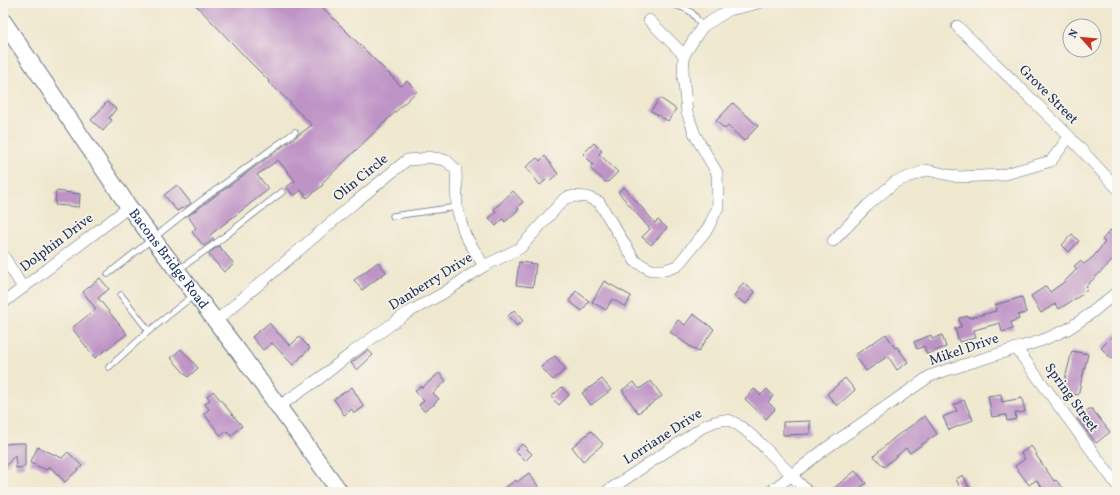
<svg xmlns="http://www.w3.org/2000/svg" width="1120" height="495" viewBox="0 0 1120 495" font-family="Vollkorn,serif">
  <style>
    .building { fill: #be93c6 }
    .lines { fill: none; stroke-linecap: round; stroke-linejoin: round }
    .lane-casing { stroke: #657086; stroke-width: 7 }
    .street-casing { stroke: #657086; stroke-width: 12 }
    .secondary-casing { stroke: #657086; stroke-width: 18 }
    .lane { stroke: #fff; stroke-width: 5.5 }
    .street { stroke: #fff; stroke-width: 11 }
    .secondary { stroke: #fff; stroke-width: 16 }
    .labels { text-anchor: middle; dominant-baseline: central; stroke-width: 3.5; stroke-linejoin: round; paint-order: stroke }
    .street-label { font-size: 14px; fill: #1b2f5e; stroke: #f7f3e8 }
  </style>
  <rect width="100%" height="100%" fill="#f7f3e8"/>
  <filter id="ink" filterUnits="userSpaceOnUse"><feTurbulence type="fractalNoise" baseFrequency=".025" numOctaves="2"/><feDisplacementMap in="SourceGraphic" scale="8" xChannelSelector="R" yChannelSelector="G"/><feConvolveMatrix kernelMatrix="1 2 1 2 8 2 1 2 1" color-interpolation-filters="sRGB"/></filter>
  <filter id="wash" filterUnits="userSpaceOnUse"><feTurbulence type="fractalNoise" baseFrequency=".012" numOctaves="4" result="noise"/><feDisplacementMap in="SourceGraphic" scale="16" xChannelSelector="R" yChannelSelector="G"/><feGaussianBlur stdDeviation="0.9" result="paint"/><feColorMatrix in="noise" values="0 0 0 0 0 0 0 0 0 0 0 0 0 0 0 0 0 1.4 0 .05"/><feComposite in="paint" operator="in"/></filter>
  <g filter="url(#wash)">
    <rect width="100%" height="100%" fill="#efe8cf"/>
    <g id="blocks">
      <g class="building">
        <polygon points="194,3 320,3 324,7 323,8 401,86 407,81 417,91 322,183 323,185 307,198 301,190 294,196 286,187 295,181 278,160 257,175 269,189 210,235 214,239 204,246 192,232 196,228 188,216 312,125 290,104 291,103 268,82 269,81 251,63"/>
        <polygon points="660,98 676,109 668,121 651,111"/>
        <polygon points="107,102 116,109 109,118 112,120 103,131 91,120"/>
        <polygon points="733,103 758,126 744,141 728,126 725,129 716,121"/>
        <polygon points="594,143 602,151 599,154 618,172 608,182 605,182 590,168 593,164 583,154"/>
        <polygon points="545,156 558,174 549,181 547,179 540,185 526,167 537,158 540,161"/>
        <polygon points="177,185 191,203 183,209 182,208 177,211 164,195"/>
        <polygon points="624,187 655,223 658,220 667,228 651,245 642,237 650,229 618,192"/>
        <polygon points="56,191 80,194 79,207 55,205"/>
        <polygon points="513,191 523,202 517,207 519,209 505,222 503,219 496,226 489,218 496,212 494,209"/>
        <polygon points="1110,230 1117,236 1117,255 1112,261 1086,286 1088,289 1083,294 1059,309 1055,304 1041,313 1031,296 1046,286 1050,292 1064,282 1077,269 1074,266 1080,261 1084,264 1093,257 1105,242 1102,240"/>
        <polygon points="1072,234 1079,241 1069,252 1062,245"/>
        <polygon points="219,246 234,264 224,272 209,255 209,253"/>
        <polygon points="378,262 386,272 362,290 354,280"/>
        <polygon points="519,262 536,264 533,287 516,285"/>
        <polygon points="100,278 109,289 98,298 127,334 95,358 72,328 96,309 83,292"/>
        <polygon points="604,281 631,296 626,307 612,299 606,310 592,302"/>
        <polygon points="743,283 755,292 746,304 734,296"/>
        <polygon points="576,291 589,301 582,311 569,301"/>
        <polygon points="1022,297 1026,313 1018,315 1019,319 1011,322 1013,329 1002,332 1000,323 974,330 976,338 959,342 955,328 961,327 959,318 969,316 970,318 996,311 995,305"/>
        <polygon points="514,310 523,321 517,326 508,316"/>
        <polygon points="693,314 714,329 698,352 670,332 678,320 685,325"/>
        <polygon points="269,323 290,346 299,337 310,348 293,365 272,343 263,350 252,337"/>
        <polygon points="1117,332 1117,354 1112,359 1101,348"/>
        <polygon points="886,334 895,348 897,347 908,362 897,370 888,356 866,371 855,355"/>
        <polygon points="931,335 932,339 942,335 946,347 927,354 924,346 917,349 914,342"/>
        <polygon points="181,349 198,368 188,377 171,358"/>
        <polygon points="368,350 373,355 357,370 351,363"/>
        <polygon points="1072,351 1088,354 1078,395 1062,391"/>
        <polygon points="555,356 566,369 553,380 541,367"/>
        <polygon points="439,373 446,381 433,393 439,399 434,403 435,404 424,411 419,405 424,401 415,391 421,386 422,388"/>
        <polygon points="845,378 855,390 837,406 827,394"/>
        <polygon points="602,379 611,390 591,405 582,393"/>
        <polygon points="651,381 662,396 638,413 622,390 634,382 639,389"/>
        <polygon points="352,387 364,407 354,413 352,409 344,415 334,399"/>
        <polygon points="562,387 569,395 559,405 551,397"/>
        <polygon points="754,389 761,395 767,389 773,396 768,402 775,409 766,419 745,399"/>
        <polygon points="213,391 242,426 231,436 227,431 221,436 204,414 209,409 205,404 210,400 207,396"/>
        <polygon points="1001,394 1002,402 1022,398 1025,412 1015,413 1016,419 1007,421 1006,415 992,417 988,396"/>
        <polygon points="964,400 973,420 949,430 943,417 957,411 954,405"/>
        <polygon points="1089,409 1092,409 1110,432 1096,443 1077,419"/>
        <polygon points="925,416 937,434 910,453 906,448 884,467 874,456 895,437"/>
        <polygon points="810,421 810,434 783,435 783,422"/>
        <polygon points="591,431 603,444 583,461 572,447"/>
        <polygon points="17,443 25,443 25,467 16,468 15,455 5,467 4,444"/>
        <polygon points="522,444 532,454 525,461 515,451"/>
        <polygon points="1031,446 1037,454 1036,455 1054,481 1056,480 1067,492 1046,492 1036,480 1029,485 1015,466 1025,459 1021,453"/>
        <polygon points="38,447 62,458 68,452 82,466 65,482 49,466 47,470 30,463"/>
        <polygon points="855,471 866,483 855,492 829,492"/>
        <polygon points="529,473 542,492 499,492 516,480 517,482"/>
        <polygon points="963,475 971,492 962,492 956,479"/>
      </g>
    </g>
  </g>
  <g filter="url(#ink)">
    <use href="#blocks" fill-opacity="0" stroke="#657086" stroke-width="1"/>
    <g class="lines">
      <defs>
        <g id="lane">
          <polyline points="623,3 629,3"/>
          <path d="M666 3C687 8 691 8 702 27"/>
          <polyline points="393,216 457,207"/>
          <polyline points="178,270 216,243 282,192"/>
          <polyline points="108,274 194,206 295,132"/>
          <polyline points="121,295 149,331 194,295"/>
          <polyline points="109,367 149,331"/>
        </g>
        <g id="street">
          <polyline points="957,26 1062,129 1117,188"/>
          <polyline points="684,55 702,27 729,10 759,3"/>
          <polyline points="833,241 867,206 895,182 927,170 958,177 1002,175 1051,161 1069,137"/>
          <polyline points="3,255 23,288"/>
          <polyline points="3,303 129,207"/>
          <polyline points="216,321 353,204 407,160 421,159 428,157 440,159 447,161 456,170 457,209 465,235 484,266"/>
          <polyline points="1016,348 1117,485"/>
          <polyline points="278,407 320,378 353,352 407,313 442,294 484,266 520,248 565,198 575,196 587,197 599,202 635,261 651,270 665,270 677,266 708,228 718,207 717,173 695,135 687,112 683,75 684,55 649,20"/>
          <path d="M606 492 706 425C712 423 720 419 727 420 745 422 792 477 808 492"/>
          <polyline points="770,492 825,449 930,376 944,371 1043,340 1068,329 1090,314 1117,292"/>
        </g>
        <g id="secondary">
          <path id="s1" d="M3 21 129 207 239 352 340 492"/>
        </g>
      </defs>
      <use href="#lane" class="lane-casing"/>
      <use href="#street" class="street-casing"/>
      <use href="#secondary" class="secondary-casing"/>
      <use href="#lane" class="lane"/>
      <use href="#street" class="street"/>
      <use href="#secondary" class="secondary"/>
    </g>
  </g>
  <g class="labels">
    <g class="street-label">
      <text transform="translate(1048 95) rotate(45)">Grove Street</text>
      <text transform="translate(361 178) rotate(-39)">Olin Circle</text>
      <text transform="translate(57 243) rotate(-37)">Dolphin Drive</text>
      <text stroke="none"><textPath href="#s1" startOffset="290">Bacons Bridge Road</textPath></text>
      <text transform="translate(431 282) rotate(-32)">Danberry Drive</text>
      <text transform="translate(964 350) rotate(-19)">Mikel Drive</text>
      <text transform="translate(1071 398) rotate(54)">Spring Street</text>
      <text transform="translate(663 437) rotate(-33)">Lorriane Drive</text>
    </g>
  </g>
  <rect width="1120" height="495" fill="none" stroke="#f7f3e8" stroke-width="16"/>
  <g transform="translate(1082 38) rotate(297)"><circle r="19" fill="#f7f3e8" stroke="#9fa5b1"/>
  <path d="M0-3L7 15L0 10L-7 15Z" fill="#c8321e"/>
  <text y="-6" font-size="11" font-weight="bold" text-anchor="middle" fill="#1b2f5e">N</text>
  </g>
</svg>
